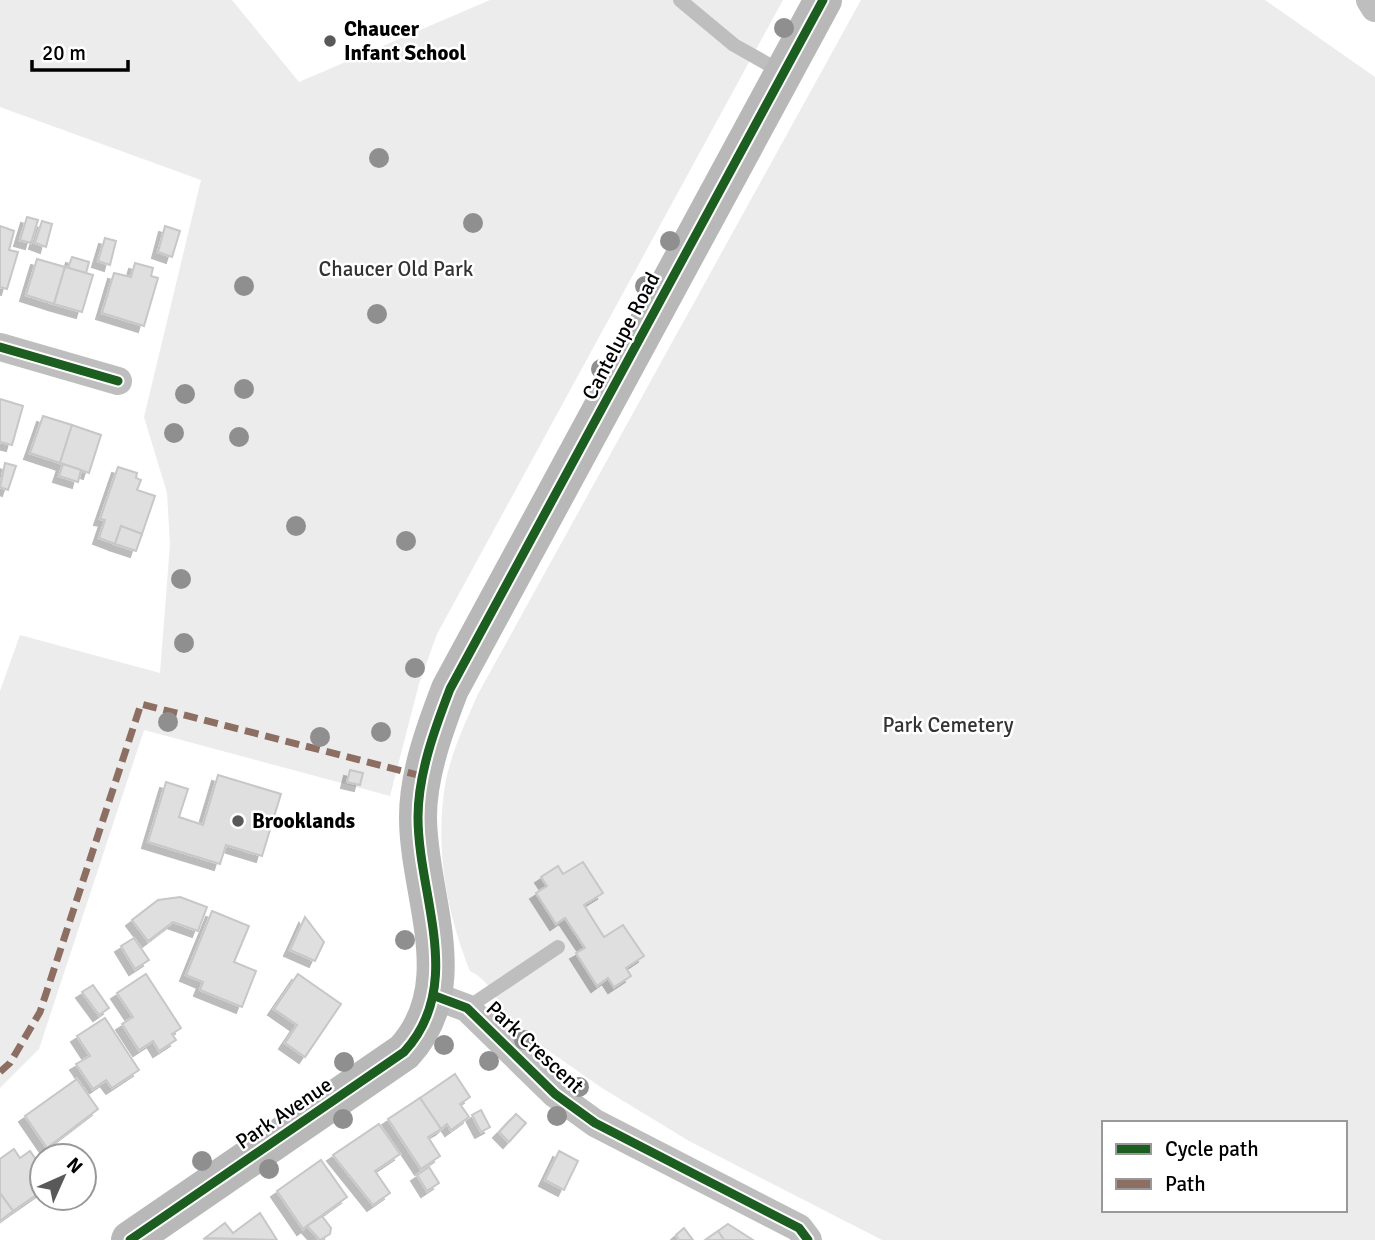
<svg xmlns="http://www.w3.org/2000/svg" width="1375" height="1240" viewBox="0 0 1375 1240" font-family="Signika,sans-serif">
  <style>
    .green { fill: #ececec; fill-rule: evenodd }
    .building { fill: #dfdfdf; stroke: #c7c7c7; stroke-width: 2; filter: url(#shadow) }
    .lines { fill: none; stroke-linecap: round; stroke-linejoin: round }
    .lane { stroke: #bebebe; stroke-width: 14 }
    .street { stroke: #bebebe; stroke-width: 28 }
    .secondary { stroke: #b8b8b8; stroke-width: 38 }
    .quiet { stroke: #8d6e63; stroke-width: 7; stroke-dasharray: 14 7; stroke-linecap: butt }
    .cycleway-casing { stroke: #fff; stroke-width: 13 }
    .cycleway { stroke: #1b5e20; stroke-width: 9 }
    .tree { fill: #8f8f8f }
    .poi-dot { fill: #595959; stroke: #fff; stroke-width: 2.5 }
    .labels { text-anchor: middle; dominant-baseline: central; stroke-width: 5; stroke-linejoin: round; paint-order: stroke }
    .poi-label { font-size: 21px; font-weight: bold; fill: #000; stroke: #fff; text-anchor: start }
    .park-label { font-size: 21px; fill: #333; stroke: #fff }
    .street-label { font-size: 21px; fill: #000; stroke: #fff }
  </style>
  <defs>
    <filter id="shadow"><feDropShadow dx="-6" dy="6" stdDeviation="0" flood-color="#0004"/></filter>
  </defs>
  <rect width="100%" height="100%" fill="#fff"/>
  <g class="green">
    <polygon points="0,0 232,0 299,82 490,0 783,0 437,634 419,684 390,796 144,730 39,1049 0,1088 0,691 20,635 160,673 170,544 167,493 144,417 201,180 0,107"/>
    <path d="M861 0H1265L1375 77V1240H882L689 1141 602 1088 503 1019C502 1001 487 979 470 971 446 911 434 845 446 780 452 751 466 721 478 694ZM1104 1123H1345V1210H1104Z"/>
  </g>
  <g class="building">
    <polygon points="27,217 38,220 31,243 20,240"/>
    <polygon points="42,221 52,224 46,247 35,243"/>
    <polygon points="0,226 14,231 9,250 18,252 7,289 0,287"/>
    <polygon points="165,226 180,231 172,257 158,252"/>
    <polygon points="105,238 116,241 110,265 98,261"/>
    <polygon points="72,257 89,262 86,273 68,268"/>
    <polygon points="37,259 65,267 54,304 26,295"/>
    <polygon points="135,263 153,268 151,276 158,278 144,326 102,313 114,273 131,277"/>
    <polygon points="65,267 93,275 82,312 54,304"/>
    <polygon points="0,399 23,406 12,445 0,442"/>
    <polygon points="43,416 72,425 60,463 30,453"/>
    <polygon points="72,425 101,435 89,473 60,463"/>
    <polygon points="5,463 16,466 8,490 0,487"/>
    <polygon points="63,464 81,470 78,482 59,476"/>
    <polygon points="118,467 137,473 136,478 141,480 137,490 155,496 142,534 121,526 115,544 99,538 105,520 100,519"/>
    <polygon points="121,526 142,534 136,551 115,544"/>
    <polygon points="350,770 363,773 360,785 347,782"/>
    <polygon points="218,775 281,794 262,856 226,845 220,864 148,842 166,782 188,789 179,817 203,825"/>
    <polygon points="583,862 603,893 584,905 590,915 604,937 623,925 644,956 626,968 631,976 614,987 608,978 597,986 576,953 585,948 565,918 556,924 536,893 547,886 541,877 558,866 563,874"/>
    <polygon points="180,897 207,907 198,931 173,922 148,941 132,920 158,900"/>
    <polygon points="212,911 249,926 234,962 256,971 242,1007 200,990 203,982 186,975"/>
    <polygon points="305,917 324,942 315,961 290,950"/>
    <polygon points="134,938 149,960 135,969 121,946"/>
    <polygon points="146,974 181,1028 172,1034 176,1040 159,1051 153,1041 139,1050 122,1024 133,1017 117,993"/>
    <polygon points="298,974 341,1004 305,1057 285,1043 297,1025 274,1009"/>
    <polygon points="93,985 109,1008 99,1015 82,992"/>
    <polygon points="105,1018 139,1070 112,1088 106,1080 93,1089 76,1064 90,1056 77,1036"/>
    <polygon points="455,1074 470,1097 460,1104 469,1117 451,1130 447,1124 441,1129 420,1098"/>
    <polygon points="77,1079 98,1109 47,1148 25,1116"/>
    <polygon points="420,1098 441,1129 428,1137 440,1156 421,1169 388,1119"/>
    <polygon points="481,1110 490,1127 481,1132 472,1115"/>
    <polygon points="516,1114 526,1123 509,1142 499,1132"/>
    <polygon points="379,1124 400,1154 375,1171 390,1193 373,1205 333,1155"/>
    <polygon points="14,1149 20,1158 30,1151 42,1168 42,1191 13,1211 0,1193 0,1159"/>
    <polygon points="559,1151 578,1161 564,1190 545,1180"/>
    <polygon points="321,1160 347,1197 303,1229 277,1191"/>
    <polygon points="429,1167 439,1183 427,1191 417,1175"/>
    <polygon points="0,1193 13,1211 0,1221"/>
    <polygon points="260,1213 277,1240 205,1238 225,1223 233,1233"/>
    <polygon points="322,1216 331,1228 330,1234 320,1240 307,1226"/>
    <polygon points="728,1224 753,1240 724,1240 718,1231"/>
    <polygon points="684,1228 693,1240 679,1240 676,1235"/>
    <polygon points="718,1231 724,1240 705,1240"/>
  </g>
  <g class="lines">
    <g class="lane">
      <polyline points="680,0 734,45 782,72"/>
      <polyline points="467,1008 558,947"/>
    </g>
    <g class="street">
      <polyline points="1370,0 1375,8"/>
      <polyline points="0,347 118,381"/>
      <polyline points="435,996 467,1008 555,1094 595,1123 799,1228 808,1240"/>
    </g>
    <path class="secondary" d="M130 1240 404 1052C466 985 418 896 418 817 418 774 435 728 450 689L823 0"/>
    <polyline class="quiet" points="0,1072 10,1063 40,1012 141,704 422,776"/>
    <defs>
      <g id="cycleway">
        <polyline points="0,347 118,381"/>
        <polyline points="435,996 467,1008 555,1094 595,1123 799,1228 808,1240"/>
        <path d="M130 1240 404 1052C466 985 418 896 418 817 418 774 435 728 450 689L823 0"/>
      </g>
    </defs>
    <use href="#cycleway" class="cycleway-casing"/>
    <use href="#cycleway" class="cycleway"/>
  </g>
  <g class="tree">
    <circle cx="784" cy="28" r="10"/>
    <circle cx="379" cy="158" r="10"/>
    <circle cx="473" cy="223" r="10"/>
    <circle cx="670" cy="241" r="10"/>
    <circle cx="244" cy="286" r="10"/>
    <circle cx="645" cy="286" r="10"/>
    <circle cx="377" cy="314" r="10"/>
    <circle cx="601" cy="369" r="10"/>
    <circle cx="244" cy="389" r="10"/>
    <circle cx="185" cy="394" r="10"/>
    <circle cx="174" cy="433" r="10"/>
    <circle cx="239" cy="437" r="10"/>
    <circle cx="296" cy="526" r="10"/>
    <circle cx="406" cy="541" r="10"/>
    <circle cx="181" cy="579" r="10"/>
    <circle cx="184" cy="643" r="10"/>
    <circle cx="415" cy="668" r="10"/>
    <circle cx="168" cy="722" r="10"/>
    <circle cx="381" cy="732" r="10"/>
    <circle cx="320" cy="737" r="10"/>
    <circle cx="405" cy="940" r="10"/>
    <circle cx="524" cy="1040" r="10"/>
    <circle cx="444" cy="1045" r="10"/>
    <circle cx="489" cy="1061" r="10"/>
    <circle cx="344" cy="1062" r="10"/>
    <circle cx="579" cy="1087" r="10"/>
    <circle cx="557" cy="1116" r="10"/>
    <circle cx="343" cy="1119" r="10"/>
    <circle cx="202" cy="1161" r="10"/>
    <circle cx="269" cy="1169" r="10"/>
  </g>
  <g class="poi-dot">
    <circle cx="330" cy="41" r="7"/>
    <circle cx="238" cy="821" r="7"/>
  </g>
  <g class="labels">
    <g class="poi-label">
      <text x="344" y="29">Chaucer<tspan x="344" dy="24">Infant School</tspan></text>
      <text x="252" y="821">Brooklands</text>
    </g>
    <g class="park-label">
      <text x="396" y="269">Chaucer Old Park</text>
      <text x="948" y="725">Park Cemetery</text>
    </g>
    <g class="street-label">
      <text transform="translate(621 336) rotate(-62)">Cantelupe Road</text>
      <text transform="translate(535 1047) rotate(43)">Park Crescent</text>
      <text transform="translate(284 1113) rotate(-34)">Park Avenue</text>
    </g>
  </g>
  <rect x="1102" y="1121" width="245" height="91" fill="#ffffff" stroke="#999999" stroke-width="2"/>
  <rect x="1116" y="1144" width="35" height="10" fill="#1b5e20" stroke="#999999" stroke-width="2"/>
  <text x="1165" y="1156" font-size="21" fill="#000000">Cycle path</text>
  <rect x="1116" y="1179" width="35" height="10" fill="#8d6e63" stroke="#999999" stroke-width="2"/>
  <text x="1165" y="1191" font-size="21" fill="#000000">Path</text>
  <g transform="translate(63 1177) rotate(45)"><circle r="33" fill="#ffffff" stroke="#999999" stroke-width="2"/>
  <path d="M0-5L12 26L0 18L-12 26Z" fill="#595959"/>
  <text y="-10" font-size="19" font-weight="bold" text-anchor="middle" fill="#000000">N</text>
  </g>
  <path d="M32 60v10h96v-10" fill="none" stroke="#000000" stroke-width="3.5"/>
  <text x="42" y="60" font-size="21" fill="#000000" stroke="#ffffff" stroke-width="5" paint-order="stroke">20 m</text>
</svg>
